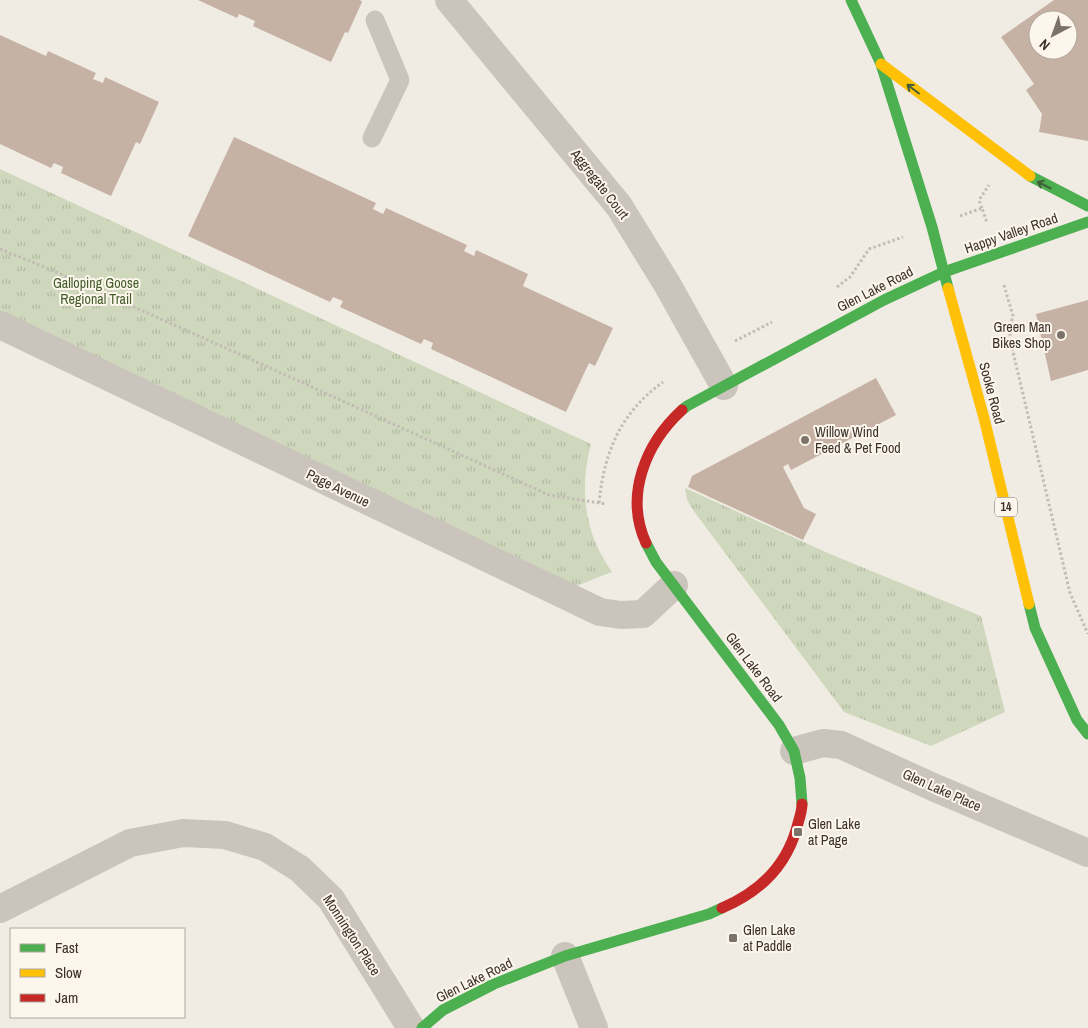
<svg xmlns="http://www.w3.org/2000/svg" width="1088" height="1028" viewBox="0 0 1088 1028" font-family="'Archivo Narrow',sans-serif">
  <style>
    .park { fill: url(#park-tufts) }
    .building { fill: #c6b2a4; fill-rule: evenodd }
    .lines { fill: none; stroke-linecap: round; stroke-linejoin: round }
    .path { stroke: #c2bcb5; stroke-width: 3; stroke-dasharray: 2.5 2.5; stroke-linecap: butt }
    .lane { stroke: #cac4bc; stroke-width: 19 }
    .street { stroke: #cac4bc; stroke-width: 28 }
    .fast { stroke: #4caf50; stroke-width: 11 }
    .slow { stroke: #ffc107; stroke-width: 11 }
    .jam { stroke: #c62828; stroke-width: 11 }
    .oneway { stroke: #425d37 }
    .poi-dot { fill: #7b726a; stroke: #fcf6ec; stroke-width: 2 }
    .labels { text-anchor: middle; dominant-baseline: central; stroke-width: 4; stroke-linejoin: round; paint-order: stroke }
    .shield { fill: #fcf6ec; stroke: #766c64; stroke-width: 1 }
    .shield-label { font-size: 12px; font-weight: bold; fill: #3c3129 }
    .street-label { font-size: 14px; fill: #3c3129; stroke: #fcf6ec }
    .park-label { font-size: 14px; fill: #445d2a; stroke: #fcf6ec }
    .poi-label { font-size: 14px; fill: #3c3129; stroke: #fcf6ec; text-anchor: start }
  </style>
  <defs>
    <pattern id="park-tufts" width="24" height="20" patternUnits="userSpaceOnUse" patternTransform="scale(1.25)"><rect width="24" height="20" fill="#cfd8bc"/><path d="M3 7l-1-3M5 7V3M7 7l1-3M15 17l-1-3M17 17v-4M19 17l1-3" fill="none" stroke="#b3baa2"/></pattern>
  </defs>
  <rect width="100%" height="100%" fill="#f0ece4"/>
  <g class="park">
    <path d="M0 169 591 444C579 489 584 533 612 572L571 588 0 323Z"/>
    <polygon points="685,488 830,554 981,616 1005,712 931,746 844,712 693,510 687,500"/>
  </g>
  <g class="building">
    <polygon points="198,0 360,0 362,2 348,33 345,32 331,62 253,26 255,21 239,14 237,18"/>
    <path d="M1054 0H1088V141L1039 132 1042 114 1026 90 1034 84 1001 37ZM1038 20H1068V50H1038Z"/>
    <polygon points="0,35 46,56 48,51 96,73 93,79 103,83 105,77 159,102 140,144 136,142 111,196 61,173 63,167 54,163 51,168 0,144"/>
    <polygon points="234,137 376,203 373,209 383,214 386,208 467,245 464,251 474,256 476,250 528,274 523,286 613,328 595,366 589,363 566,412 431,349 433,343 424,339 421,344 340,307 343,301 333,297 330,302 188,236"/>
    <polygon points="1088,300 1088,370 1051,381 1036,314"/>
    <polygon points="876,378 896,415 791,470 788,464 783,467 804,508 816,514 803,540 688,487 692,476"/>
  </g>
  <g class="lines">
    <g class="path">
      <polyline points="982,208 979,200 989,185"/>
      <polyline points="960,216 982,208 987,223"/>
      <polyline points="0,249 54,271 279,372 549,495 606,504"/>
      <polyline points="1004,285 1013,316 1010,327 1010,339 1070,593 1088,634"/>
      <polyline points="837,287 850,277 869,249 903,237"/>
      <polyline points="735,341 772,322"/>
      <path d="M599 503C604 453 620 413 663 382"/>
    </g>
    <polyline class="lane" points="372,138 400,80 375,20"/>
    <g class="street">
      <polyline points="449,0 619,206 667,284 724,386"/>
      <polyline points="0,325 600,612 621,615 643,614 674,585"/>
      <polyline points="794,751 823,743 841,745 933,787 1088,853"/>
      <polyline points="0,909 130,843 183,833 225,835 265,847 300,869 331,899 411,1028"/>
      <polyline points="565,956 594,1028"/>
    </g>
    <g class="fast">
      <polyline points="851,0 881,64 932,227 948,288"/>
      <polyline points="1030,176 1088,206"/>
      <polyline points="682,410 687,406 884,300 944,272 1088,222"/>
      <polyline points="646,543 656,562 779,725 794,751 800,778 802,804"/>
      <polyline points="1029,604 1035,628 1077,720 1088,734"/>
      <polyline points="422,1028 443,1010 494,984 565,956 709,914 722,908"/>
    </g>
    <g class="slow">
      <polyline points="881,64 1030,176"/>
      <polyline points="948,288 984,418 1029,604"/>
    </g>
    <g class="jam">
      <path d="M646 543C624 495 646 443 682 410"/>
      <path d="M722 908C760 892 786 867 797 827 799 819 802 812 802 804"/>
    </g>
  </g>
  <defs><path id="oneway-shaft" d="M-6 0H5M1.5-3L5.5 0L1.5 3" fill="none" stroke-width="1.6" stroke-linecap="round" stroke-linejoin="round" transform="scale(1.25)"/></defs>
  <g class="oneway">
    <use href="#oneway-shaft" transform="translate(913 89) rotate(-143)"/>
    <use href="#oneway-shaft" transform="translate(1044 185) rotate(-154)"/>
  </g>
  <g class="poi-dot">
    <circle cx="1061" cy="335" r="5"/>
    <circle cx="805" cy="440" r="5"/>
    <rect x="793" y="827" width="10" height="10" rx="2.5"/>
    <rect x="728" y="933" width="10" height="10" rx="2.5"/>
  </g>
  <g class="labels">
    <rect class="shield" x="995" y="497.5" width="22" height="19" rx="4"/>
    <g class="shield-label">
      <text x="1006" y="507">14</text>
    </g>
    <g class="street-label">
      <text transform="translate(600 184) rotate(52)">Aggregate Court</text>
      <text transform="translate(1011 233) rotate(-19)">Happy Valley Road</text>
      <text transform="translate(875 289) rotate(-27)">Glen Lake Road</text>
      <text transform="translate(992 393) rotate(75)">Sooke Road</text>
      <text transform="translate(338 488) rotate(26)">Page Avenue</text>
      <text transform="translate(754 667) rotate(53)">Glen Lake Road</text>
      <text transform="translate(942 790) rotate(24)">Glen Lake Place</text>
      <text transform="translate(352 935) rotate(57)">Monnington Place</text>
      <text transform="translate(474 980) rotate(-26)">Glen Lake Road</text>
    </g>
    <g class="park-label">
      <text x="96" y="283">Galloping Goose<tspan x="96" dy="16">Regional Trail</tspan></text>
    </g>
    <g class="poi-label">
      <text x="1051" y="327" text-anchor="end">Green Man<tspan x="1051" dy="16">Bikes Shop</tspan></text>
      <text x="815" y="432">Willow Wind<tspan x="815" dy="16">Feed &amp; Pet Food</tspan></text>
      <text x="808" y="824">Glen Lake<tspan x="808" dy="16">at Page</tspan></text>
      <text x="743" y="930">Glen Lake<tspan x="743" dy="16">at Paddle</tspan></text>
    </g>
  </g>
  <rect x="10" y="928" width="175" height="90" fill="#fcf6ec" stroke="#afa79e"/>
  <rect x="20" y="944" width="25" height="8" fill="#4caf50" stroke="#afa79e"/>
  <text x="55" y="953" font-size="15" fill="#3c3129">Fast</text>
  <rect x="20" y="969" width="25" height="8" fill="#ffc107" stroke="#afa79e"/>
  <text x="55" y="978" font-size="15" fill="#3c3129">Slow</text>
  <rect x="20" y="994" width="25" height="8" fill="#c62828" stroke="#afa79e"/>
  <text x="55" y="1003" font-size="15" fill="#3c3129">Jam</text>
  <g transform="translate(1053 35) rotate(221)"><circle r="24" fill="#fcf6ec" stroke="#afa79e"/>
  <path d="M0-4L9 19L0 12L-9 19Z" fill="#7b726a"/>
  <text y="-8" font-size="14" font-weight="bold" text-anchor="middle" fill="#3c3129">N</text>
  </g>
</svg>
